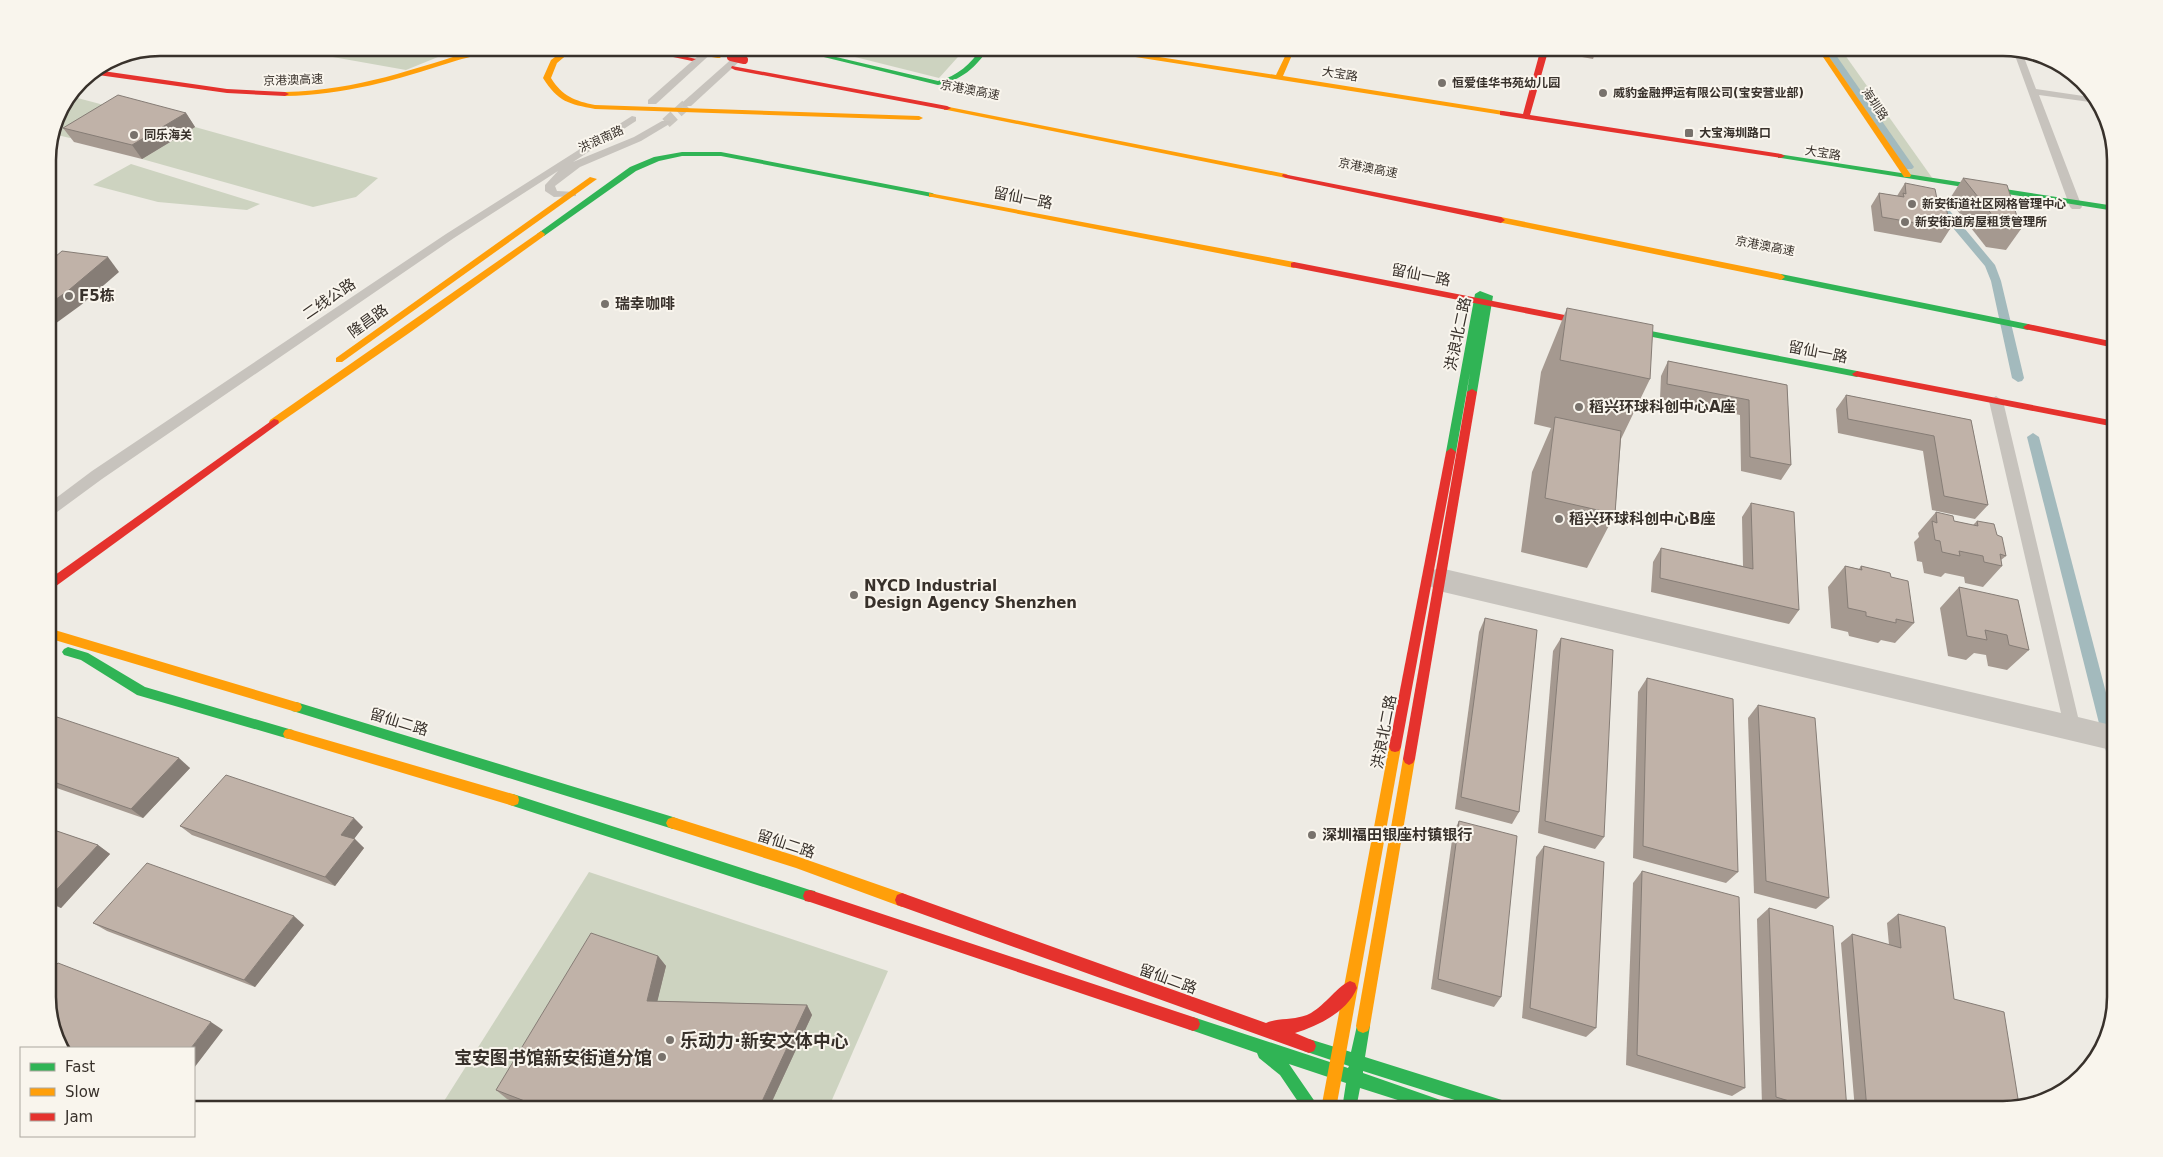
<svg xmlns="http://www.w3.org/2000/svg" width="2163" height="1157" viewBox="0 0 2163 1157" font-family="'DejaVu Sans','Noto Sans SC',sans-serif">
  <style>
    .green { fill: #cdd3c0 }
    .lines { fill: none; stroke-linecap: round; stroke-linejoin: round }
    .canal { fill: #a3babd; fill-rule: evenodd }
    .street-tunnel { stroke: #cac6bf; stroke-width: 11; stroke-dasharray: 11 5; stroke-linecap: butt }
    .street { fill: #c7c3bd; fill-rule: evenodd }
    .fast { fill: #30b455; fill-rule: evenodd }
    .slow { fill: #ff9f0a; fill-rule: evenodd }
    .jam { fill: #e5322d; fill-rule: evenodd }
    .slow-bridge { stroke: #ff9f0a; stroke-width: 8 }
    .jam-bridge { stroke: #e5322d; stroke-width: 8 }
    .wall { fill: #a59990 }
    .shaded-wall { fill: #867d76 }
    .building { fill: #c0b2a8; stroke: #867d76 }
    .poi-dot { fill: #78726c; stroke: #f9f5ed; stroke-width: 2 }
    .labels { text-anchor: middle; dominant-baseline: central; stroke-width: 4; stroke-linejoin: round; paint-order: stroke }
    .far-street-label { font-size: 12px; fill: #38312b; stroke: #f9f5ed }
    .far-poi-label { font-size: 12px; font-weight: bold; fill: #38312b; stroke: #f9f5ed; text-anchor: start }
    .street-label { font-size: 15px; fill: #38312b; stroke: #f9f5ed }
    .poi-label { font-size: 15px; font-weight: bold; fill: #38312b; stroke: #f9f5ed; text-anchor: start }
    .near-poi-label { font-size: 18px; font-weight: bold; fill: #38312b; stroke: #f9f5ed; text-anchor: start }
    .rim { fill: none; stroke: #38312b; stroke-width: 2.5 }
  </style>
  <rect width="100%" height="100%" fill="#eeebe4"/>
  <g class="green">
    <polygon points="282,48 397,48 438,57 406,70"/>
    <polygon points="819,48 966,48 939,78"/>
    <polygon points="1817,48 1840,48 1933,179 1907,175"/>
    <polygon points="70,96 119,109 70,138 53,134 59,111"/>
    <polygon points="195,127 378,178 356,197 313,207 142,159"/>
    <polygon points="131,164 260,204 247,210 158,202 93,185"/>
    <polygon points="589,872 888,971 828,1109 439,1109"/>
  </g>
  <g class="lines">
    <g class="canal">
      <polygon points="1823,48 1831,48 1914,167 1912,169 1906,169"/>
      <polygon points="1936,198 1940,199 1995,265 2001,281 2024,378 2022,381 2018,382 2012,378 1991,281 1985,266 1932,203 1931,201"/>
      <polygon points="2033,433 2039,437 2115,727 2115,762 2110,760 2107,755 2027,437"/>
    </g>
    <polyline class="street-tunnel" points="666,123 687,104"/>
    <g class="street">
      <polygon points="707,48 715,50 656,104 648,104 648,100"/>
      <polygon points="744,48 754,48 691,106 683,106 683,102"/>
      <polygon points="2013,50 2022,52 2036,89 2097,98 2097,103 2039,95 2082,207 2080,209 2072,209 2070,207"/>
      <polygon points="632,116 636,117 636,121 573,162 634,137 662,121 670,121 671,123 641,141 580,167 555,186 557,191 576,192 576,196 554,197 545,191 545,185 558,171 454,238 102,479 53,515 48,516 48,504 92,471 446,234"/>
      <polygon points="1996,396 2003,401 2078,717 2115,726 2115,751 1439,591 1426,584 1423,580 1426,572 1440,568 2061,713 1989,401"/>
    </g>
    <g class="fast">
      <path d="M787 48H798L938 81C958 76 970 64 982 48H989C975 68 962 80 938 85Z"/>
      <polygon points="682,152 721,152 932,193 936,195 932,197 721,156 682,156 659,161 636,171 544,236 538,236 537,234 630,167 654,157"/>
      <polygon points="1778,154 2115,206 2115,211 1781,158 1778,158"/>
      <polygon points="1781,274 2028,324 2033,327 2028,330 1778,279 1778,275"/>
      <polygon points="1480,291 1493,296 1477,392 1472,395 1467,392 1470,373 1456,452 1451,456 1446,452 1475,294"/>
      <polygon points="1625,326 1857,371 1862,374 1857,377 1622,331 1622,327"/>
      <polygon points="68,647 88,653 145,687 289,729 293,730 295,734 293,738 289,739 137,695 81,660 64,655 62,652 64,649"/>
      <polygon points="296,702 673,817 678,819 680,823 678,827 673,829 296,712 292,711 290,707 292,703"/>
      <polygon points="513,794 810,890 815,891 817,896 815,901 810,902 513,806 508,804 507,800 508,796"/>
      <polygon points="1193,1017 1348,1068 1349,1066 1304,1051 1302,1046 1304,1041 1309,1039 1351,1052 1358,1021 1363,1019 1368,1021 1370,1026 1365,1057 1505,1101 1510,1104 1513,1109 1483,1109 1363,1071 1363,1073 1452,1104 1454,1109 1426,1109 1360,1088 1356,1109 1342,1109 1346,1083 1289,1064 1320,1109 1303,1109 1280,1075 1259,1058 1257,1053 1188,1029 1186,1024 1188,1019"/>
    </g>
    <g class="slow">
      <path d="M482 48H492C482 55 464 58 452 62 396 80 345 95 285 96L281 94 285 92C359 90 413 69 482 48Z"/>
      <path d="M567 48H575L557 63 551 78C562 96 575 101 595 105L919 116 923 118 919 120 595 109C569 104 558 102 543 78L551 60Z"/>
      <polygon points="1087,48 1101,48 1276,75 1289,48 1295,48 1283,76 1503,111 1507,113 1503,115 1091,50"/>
      <polygon points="1817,48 1823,48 1911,175 1910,177 1904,177"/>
      <polygon points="944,106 1286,174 1290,176 1286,178 947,110 944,110"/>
      <polygon points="590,177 597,179 342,362 336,362 336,358"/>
      <polygon points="929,193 1294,262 1298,265 1294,268 932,197 929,197"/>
      <polygon points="1501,217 1781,274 1785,277 1781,280 1498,222 1497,220"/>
      <polygon points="541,231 545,234 544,236 412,331 278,424 270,424 269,422 270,420"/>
      <polygon points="48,628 296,702 300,703 302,707 300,711 296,712 48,638"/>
      <polygon points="289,729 513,794 518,796 519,800 518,804 513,806 289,739 285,738 283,734 285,730"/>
      <polygon points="1395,742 1399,743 1401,747 1336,1109 1321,1109 1389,747 1391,743"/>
      <polygon points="1409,753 1413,755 1415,759 1370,1026 1368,1031 1363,1033 1358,1031 1356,1026 1403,759 1405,755"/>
      <polygon points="673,817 796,856 902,893 907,895 909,900 907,905 902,907 796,868 673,829 668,827 666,823 668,819"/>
    </g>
    <g class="jam">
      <polygon points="640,48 650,48 696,59 692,61 640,50"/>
      <polygon points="1541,48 1549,48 1530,115 1781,154 1785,156 1781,158 1500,115 1500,111 1503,111 1523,114"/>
      <polygon points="732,66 947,106 951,108 947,110 735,70 731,68"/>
      <polygon points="96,70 227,89 285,92 289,94 285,96 227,93 91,74"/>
      <polygon points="1283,174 1501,217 1505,220 1501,223 1286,178 1282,176"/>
      <polygon points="1294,262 1590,320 1595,323 1590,326 1291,267 1291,263"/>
      <polygon points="2028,324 2115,342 2115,348 2025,329 2023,327"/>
      <polygon points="1857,371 2115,421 2115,427 1854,376 1852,374"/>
      <polygon points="1472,389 1477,392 1415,759 1413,763 1409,765 1405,763 1403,759 1467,392"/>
      <polygon points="274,419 278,420 279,422 278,424 52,589 48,590 48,580"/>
      <polygon points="1451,448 1456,452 1401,747 1399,751 1395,752 1391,751 1389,747 1446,452"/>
      <polygon points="810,890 1193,1017 1198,1019 1200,1024 1198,1029 1193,1031 810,902 805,901 803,896 805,891"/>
      <path d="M902 893 1266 1023C1280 1017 1296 1021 1311 1013 1325 1005 1339 985 1350 981L1355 983 1357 988C1347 1012 1318 1026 1295 1033L1314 1041 1316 1046 1314 1051 1309 1053 897 905 895 900 897 895Z"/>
    </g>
    <polyline class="slow-bridge" points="701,51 718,54"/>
    <polyline class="jam-bridge" points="731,57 744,60"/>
  </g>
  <g class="wall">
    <polygon points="1573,48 1597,48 1593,59 1571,55"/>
    <polygon points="186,113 195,127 142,159 74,142 63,128"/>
    <polygon points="1963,178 2021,229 2006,250 1986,247 1949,200"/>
    <polygon points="1905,183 1937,199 1950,229 1941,243 1874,231 1871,206 1879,193 1897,196"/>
    <polygon points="1567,308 1650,379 1621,439 1615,514 1587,568 1521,552 1532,472 1551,428 1534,424 1541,372"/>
    <polygon points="1668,361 1787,385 1791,465 1781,480 1741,471 1740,415 1660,399 1661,376"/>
    <polygon points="1846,395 1971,420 1988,505 1975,519 1932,510 1923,451 1838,433 1836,409"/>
    <polygon points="1751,503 1799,610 1789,624 1651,592 1653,562 1661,548 1743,566 1742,517"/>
    <polygon points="1936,512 1954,521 1973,525 1977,521 1997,535 2006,556 2001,560 2002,566 1983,587 1965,583 1964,577 1945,573 1941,577 1924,573 1922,562 1917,561 1914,542 1919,537 1918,533"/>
    <polygon points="1845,566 1859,569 1861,566 1891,577 1914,623 1895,643 1881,640 1878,643 1849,636 1848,632 1831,628 1828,587"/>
    <polygon points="1959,587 2029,650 2007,670 1988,666 1986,655 1974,653 1966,660 1948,656 1940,608"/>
    <polygon points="1485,618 1519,812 1512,824 1455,809 1479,632"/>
    <polygon points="1561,638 1604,837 1595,849 1538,833 1553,651"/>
    <polygon points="1647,678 1738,872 1726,883 1633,858 1638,692"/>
    <polygon points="1758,705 1829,898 1816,909 1754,893 1748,718"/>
    <polygon points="48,714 190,768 143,818 48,785"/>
    <polygon points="1459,821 1501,997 1494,1007 1431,989 1453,833"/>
    <polygon points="180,826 363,827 354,839 364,848 335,886 192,835"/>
    <polygon points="48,828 98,845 110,854 61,908 48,903"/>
    <polygon points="1544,846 1596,1028 1586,1037 1522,1018 1536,857"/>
    <polygon points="1642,871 1745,1088 1732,1096 1626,1065 1633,883"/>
    <polygon points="1769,908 1847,1110 1775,1110 1762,1106 1757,919"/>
    <polygon points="1898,914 1954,999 2003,1110 1855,1110 1841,943 1852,934 1889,945 1887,923"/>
    <polygon points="93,923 304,925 255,987 107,931"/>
    <polygon points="658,956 666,966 657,1001 807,1005 812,1015 768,1110 535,1110 507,1099 496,1090"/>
  </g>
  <g class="shaded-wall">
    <polygon points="186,113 195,127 142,159 132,145"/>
    <polygon points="108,257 119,272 81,305 48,329 48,305"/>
    <polygon points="179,758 190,768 143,818 131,809"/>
    <polygon points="354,818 363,827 350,844 341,835"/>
    <polygon points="355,839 364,848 335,886 325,877"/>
    <polygon points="98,845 110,854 61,908 48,900 48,899"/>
    <polygon points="294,916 304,925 255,987 244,980"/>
    <polygon points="658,956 666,966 655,1011 647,1001"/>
    <polygon points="807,1005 812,1015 768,1110 758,1110"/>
    <polygon points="211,1022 223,1030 194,1068 194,1048 191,1048"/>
  </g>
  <g class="building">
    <polygon points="118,95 186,113 132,145 63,128"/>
    <polygon points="1963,178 2007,185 2021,229 2001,226"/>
    <polygon points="1905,183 1935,189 1937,199 1945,200 1950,229 1882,217 1879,193 1904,197 1903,193 1906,194"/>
    <polygon points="62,251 108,257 69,290 48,305 48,263"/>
    <polygon points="1567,308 1653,325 1650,379 1560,360"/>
    <polygon points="1668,361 1787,385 1791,465 1750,457 1749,400 1667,384"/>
    <polygon points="1846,395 1971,420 1988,505 1944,496 1934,436 1848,419"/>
    <polygon points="1555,417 1621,431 1615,514 1545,498"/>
    <polygon points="1751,503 1794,512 1799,610 1660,578 1661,548 1753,569"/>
    <polygon points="1936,512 1953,516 1954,521 1978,526 1977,521 1994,524 1997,535 2002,537 2006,556 2000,554 2002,566 1984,562 1983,556 1959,551 1960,556 1942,552 1940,541 1935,540 1932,521 1937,523"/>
    <polygon points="1845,566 1862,570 1861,566 1890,573 1891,577 1908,581 1914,623 1896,619 1896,623 1866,616 1866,612 1848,608"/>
    <polygon points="1959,587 2018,600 2029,650 2009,645 2007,635 1985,630 1987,640 1967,636"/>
    <polygon points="1485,618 1537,630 1519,812 1461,797"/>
    <polygon points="1561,638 1613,650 1604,837 1545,821"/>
    <polygon points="1647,678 1733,699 1738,872 1643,846"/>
    <polygon points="1758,705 1815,718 1829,898 1766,881"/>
    <polygon points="48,714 179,758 131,809 48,780"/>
    <polygon points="226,775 354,818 341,835 355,839 325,877 180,826"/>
    <polygon points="1459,821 1517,836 1501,997 1438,979"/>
    <polygon points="48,828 98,845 48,899"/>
    <polygon points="1544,846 1604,862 1596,1028 1530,1008"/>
    <polygon points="147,863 294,916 244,980 93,923"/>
    <polygon points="1642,871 1739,897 1745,1088 1637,1055"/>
    <polygon points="1769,908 1833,926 1847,1110 1818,1110 1776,1097"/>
    <polygon points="1898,914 1945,927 1954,999 2004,1012 2019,1105 2003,1110 1867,1110 1852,934 1901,948"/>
    <polygon points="591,933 658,956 647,1001 807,1005 758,1110 548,1110 496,1090"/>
    <polygon points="58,963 211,1022 191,1048 63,1048 48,1004 48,974"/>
  </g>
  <g class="poi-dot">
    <circle cx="1442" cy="83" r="5"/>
    <circle cx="1603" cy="93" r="5"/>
    <rect x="1684" y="128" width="10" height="10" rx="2.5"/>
    <circle cx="134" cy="135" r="5"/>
    <circle cx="1912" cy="204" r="5"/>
    <circle cx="1905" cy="222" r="5"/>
    <circle cx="69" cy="296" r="5"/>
    <circle cx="605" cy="304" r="5"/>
    <circle cx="1579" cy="407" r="5"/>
    <circle cx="1559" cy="519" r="5"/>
    <circle cx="854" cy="595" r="5"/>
    <circle cx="1312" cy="835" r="5"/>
    <circle cx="670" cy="1040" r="5"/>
    <circle cx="662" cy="1057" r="5"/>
  </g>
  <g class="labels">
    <g class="far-street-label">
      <text transform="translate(1340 74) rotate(9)">大宝路</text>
      <text transform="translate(293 80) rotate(-2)">京港澳高速</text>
      <text transform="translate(970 90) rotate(11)">京港澳高速</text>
      <text transform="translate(1875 104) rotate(56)">海圳路</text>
      <text transform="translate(601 139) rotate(-24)">洪浪南路</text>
      <text transform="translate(1823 153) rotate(9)">大宝路</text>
      <text transform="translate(1368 168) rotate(11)">京港澳高速</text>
      <text transform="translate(1765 246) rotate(11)">京港澳高速</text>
    </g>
    <g class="far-poi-label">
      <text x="1452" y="83">恒爱佳华书苑幼儿园</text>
      <text x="1613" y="93">威豹金融押运有限公司(宝安营业部)</text>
      <text x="1699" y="133">大宝海圳路口</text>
      <text x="144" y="135">同乐海关</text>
      <text x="1922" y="204">新安街道社区网格管理中心</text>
      <text x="1915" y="222">新安街道房屋租赁管理所</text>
    </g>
    <g class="street-label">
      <text transform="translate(1023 198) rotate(11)">留仙一路</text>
      <text transform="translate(1421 275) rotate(11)">留仙一路</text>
      <text transform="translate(329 299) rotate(-34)">二线公路</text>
      <text transform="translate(368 321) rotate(-36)">隆昌路</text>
      <text transform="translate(1458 334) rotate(-78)">洪浪北二路</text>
      <text transform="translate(1818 352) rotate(11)">留仙一路</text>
      <text transform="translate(399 722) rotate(17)">留仙二路</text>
      <text transform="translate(1384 732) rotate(-79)">洪浪北二路</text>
      <text transform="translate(786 844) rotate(18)">留仙二路</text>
      <text transform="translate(1168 979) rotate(20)">留仙二路</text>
    </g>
    <g class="poi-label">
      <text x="79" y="296">F5栋</text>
      <text x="615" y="304">瑞幸咖啡</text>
      <text x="1589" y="407">稻兴环球科创中心A座</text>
      <text x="1569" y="519">稻兴环球科创中心B座</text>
      <text x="864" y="586">NYCD Industrial<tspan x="864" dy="17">Design Agency Shenzhen</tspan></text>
      <text x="1322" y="835">深圳福田银座村镇银行</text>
    </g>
    <g class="near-poi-label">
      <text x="680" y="1040">乐动力·新安文体中心</text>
      <text x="652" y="1057" text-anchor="end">宝安图书馆新安街道分馆</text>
    </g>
  </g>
  <path d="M0 0H2163V1157H0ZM160 56H2003A104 104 0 0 1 2107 160V997A104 104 0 0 1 2003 1101H160A104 104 0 0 1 56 997V160A104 104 0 0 1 160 56Z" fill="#f9f5ed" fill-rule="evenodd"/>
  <path class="rim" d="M160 56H2003A104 104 0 0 1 2107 160V997A104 104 0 0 1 2003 1101H160A104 104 0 0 1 56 997V160A104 104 0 0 1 160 56Z"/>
  <rect x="20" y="1047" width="175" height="90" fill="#f9f5ed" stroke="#aca79f"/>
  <rect x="30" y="1063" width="25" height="8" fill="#30b455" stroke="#aca79f"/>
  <text x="65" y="1072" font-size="15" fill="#38312b">Fast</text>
  <rect x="30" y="1088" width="25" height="8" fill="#ff9f0a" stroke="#aca79f"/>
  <text x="65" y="1097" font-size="15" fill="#38312b">Slow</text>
  <rect x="30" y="1113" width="25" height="8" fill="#e5322d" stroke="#aca79f"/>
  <text x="65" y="1122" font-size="15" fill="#38312b">Jam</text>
</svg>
